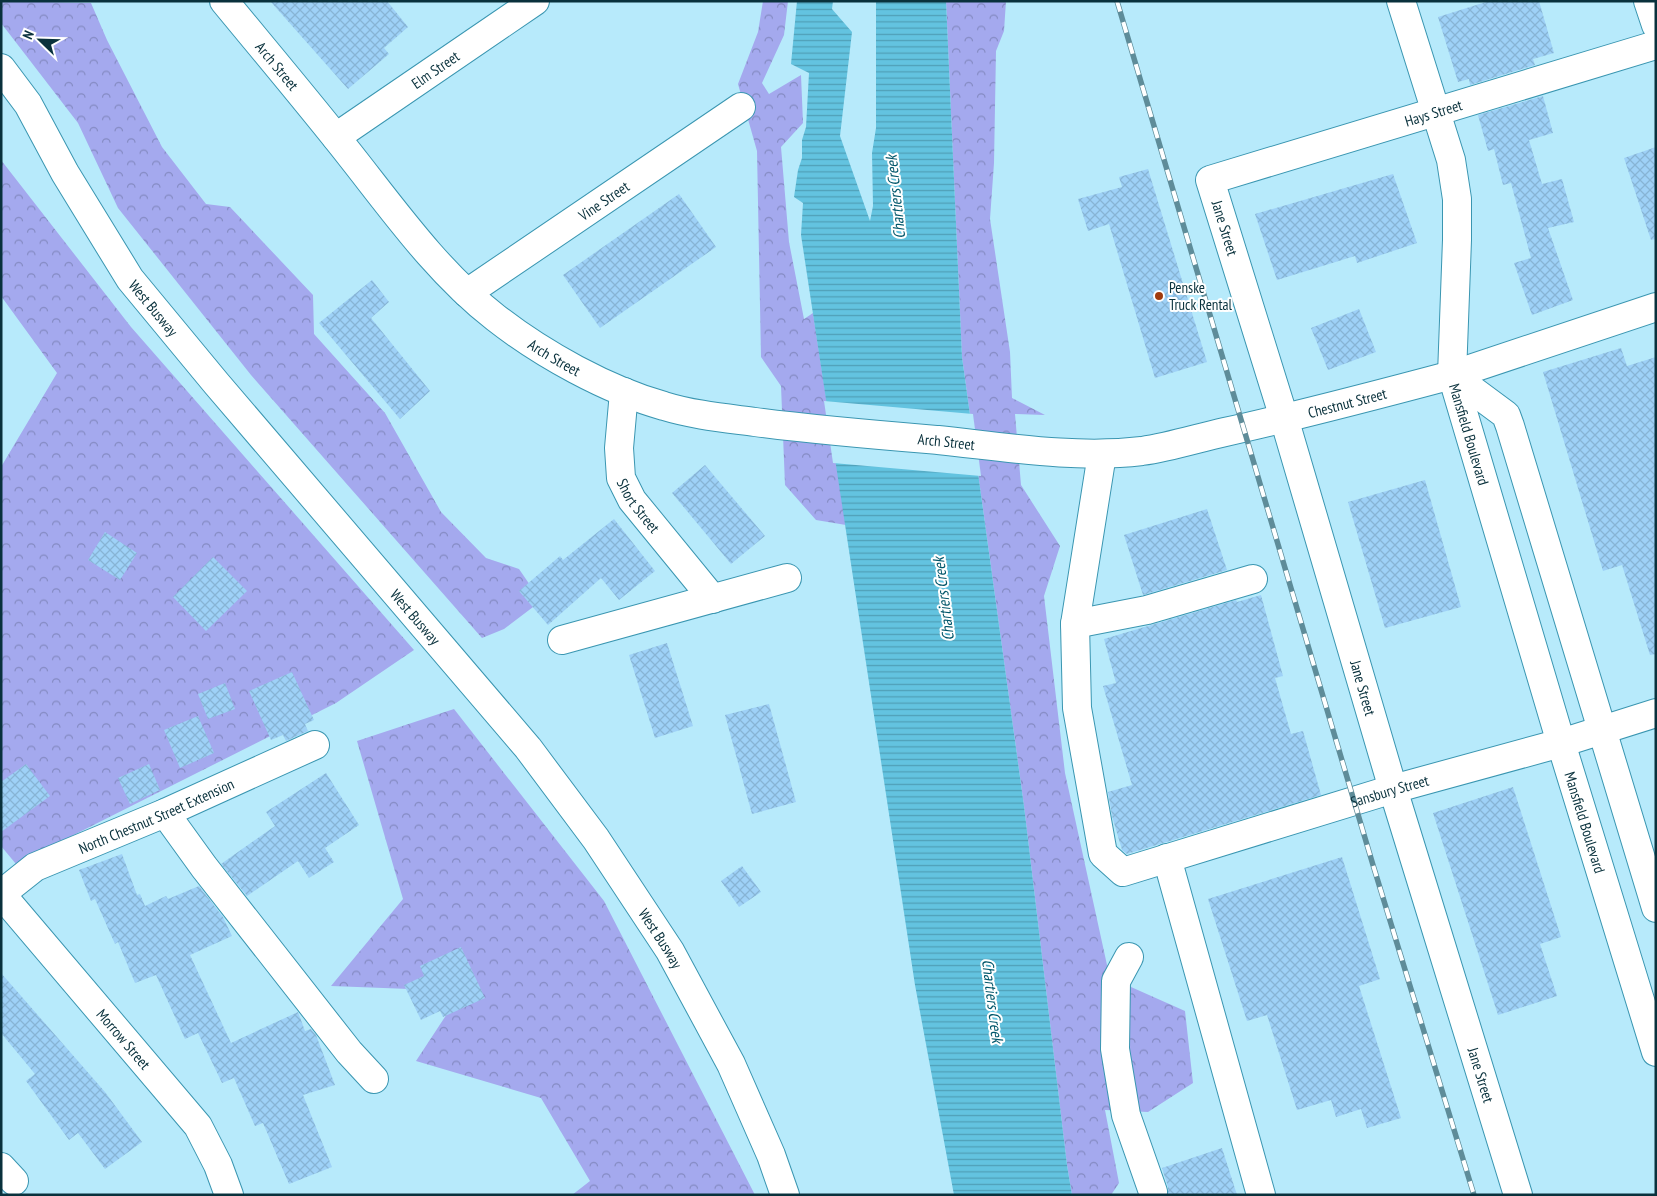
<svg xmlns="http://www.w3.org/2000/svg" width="1657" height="1196" viewBox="0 0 1657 1196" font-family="'PT Sans Narrow',sans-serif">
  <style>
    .forest { fill: url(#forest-crowns) }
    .water { fill: url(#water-rules) }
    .pier { fill: #b7eafb }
    .building { fill: url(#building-cross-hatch) }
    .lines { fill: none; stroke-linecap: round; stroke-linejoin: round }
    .minor-casing { stroke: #3a96b1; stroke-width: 30 }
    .major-casing { stroke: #3a96b1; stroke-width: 30 }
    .minor { stroke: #fff; stroke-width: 28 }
    .major { stroke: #fff; stroke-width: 28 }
    .rail-casing { stroke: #5e8c99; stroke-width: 5.5 }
    .rail { stroke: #fff; stroke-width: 4; stroke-dasharray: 11; stroke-linecap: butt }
    .poi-dot { fill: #a03b0d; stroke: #fff; stroke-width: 2 }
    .labels { text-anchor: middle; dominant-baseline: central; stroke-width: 4; stroke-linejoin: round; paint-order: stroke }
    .street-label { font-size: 15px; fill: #09313c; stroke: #fff }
    .poi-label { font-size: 15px; fill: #09313c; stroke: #fff; text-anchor: start }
    .water-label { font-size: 16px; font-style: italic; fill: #00566a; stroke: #fff }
  </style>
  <defs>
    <pattern id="forest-crowns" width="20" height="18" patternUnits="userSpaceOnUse" patternTransform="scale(1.25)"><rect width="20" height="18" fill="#a4a9ee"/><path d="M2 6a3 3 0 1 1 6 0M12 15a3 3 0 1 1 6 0" fill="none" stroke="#848ac2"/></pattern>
    <pattern id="water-rules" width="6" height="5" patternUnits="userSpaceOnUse" patternTransform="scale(1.25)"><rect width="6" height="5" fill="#63c3e0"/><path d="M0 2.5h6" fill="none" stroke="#509fb7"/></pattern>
    <pattern id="building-cross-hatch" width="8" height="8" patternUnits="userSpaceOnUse" patternTransform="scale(1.25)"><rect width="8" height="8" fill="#9ed1f7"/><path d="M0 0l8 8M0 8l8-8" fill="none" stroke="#87b4d5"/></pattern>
  </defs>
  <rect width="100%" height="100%" fill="#b7eafb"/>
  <g class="forest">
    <polygon points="1,1 91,3 107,40 162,147 206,204 230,207 313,295 314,334 385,413 441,512 486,558 519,569 541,601 504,629 482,638 251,375 118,208 78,123 1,23"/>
    <polygon points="763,1 788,1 784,35 762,83 769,94 801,75 803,123 781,147 789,242 804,319 813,313 846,525 816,520 785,485 781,386 761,357 757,151 738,84 758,32"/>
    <polygon points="946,1 1006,1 1004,31 996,51 994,163 990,219 1010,352 1012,398 1045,415 1015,414 1021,485 1060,546 1044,596 1065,773 1107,965 1131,987 1185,1011 1193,1083 1148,1112 1105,1110 1119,1183 1111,1195 1072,1195 1067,1165 1024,806 962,357"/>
    <polygon points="1,160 131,327 414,650 336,703 16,864 1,846 1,467 57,373 1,296"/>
    <polygon points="454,709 604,901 755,1195 572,1195 590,1181 541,1098 416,1061 462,991 331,986 403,899 357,741"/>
  </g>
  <polygon class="water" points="797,1 833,1 832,9 852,32 840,136 870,221 873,206 872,153 876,128 876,1 946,1 962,357 1024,806 1067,1165 1072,1195 954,1195 915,985 801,235 803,203 794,197 798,170 802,158 802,140 806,127 809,73 791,64"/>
  <polygon class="pier" points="824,401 973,414 981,476 833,463"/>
  <g class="building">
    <polygon points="270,1 387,1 408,27 384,48 389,54 348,89"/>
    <polygon points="1489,1 1539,1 1554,53 1533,59 1535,65 1470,85 1469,79 1458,82 1438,17"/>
    <polygon points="1543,96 1553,133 1529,140 1542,184 1562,179 1574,222 1548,228 1573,300 1532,315 1514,263 1531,258 1511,183 1503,185 1494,149 1488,151 1478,115"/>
    <polygon points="1656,147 1656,239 1651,240 1624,158"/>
    <polygon points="1148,169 1207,362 1155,378 1109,224 1088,231 1078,199 1122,187 1119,177"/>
    <polygon points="1393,174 1417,243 1357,263 1355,256 1277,280 1255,214"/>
    <polygon points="679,194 716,247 600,328 563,275"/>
    <polygon points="372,280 389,302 371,318 430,391 400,419 319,323"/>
    <polygon points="1359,309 1376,352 1328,370 1311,328"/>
    <polygon points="1621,348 1627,366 1656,357 1656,654 1650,655 1622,565 1603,571 1543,372"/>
    <polygon points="705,465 765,536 731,564 672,493"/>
    <polygon points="1425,480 1461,607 1385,628 1348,502"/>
    <polygon points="1207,509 1227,570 1143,595 1124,535"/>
    <polygon points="614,519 655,571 619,600 601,578 548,625 519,591 560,556 563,560"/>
    <polygon points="105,532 137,553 120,580 88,560"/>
    <polygon points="213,557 247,591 206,631 173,597"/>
    <polygon points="1261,595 1283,676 1275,678 1291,734 1303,731 1321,795 1127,854 1122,850 1112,816 1108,792 1132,785 1103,686 1116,683 1104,639 1236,600 1237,602"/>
    <polygon points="667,643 693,726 655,738 629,655"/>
    <polygon points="292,672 314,720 305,724 308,731 286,741 283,735 271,740 249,691"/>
    <polygon points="225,683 235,709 208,719 198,694"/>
    <polygon points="769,704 796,802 752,814 725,715"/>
    <polygon points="198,716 214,753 180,768 164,730"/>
    <polygon points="26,764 50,796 1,832 1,782"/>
    <polygon points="149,764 160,790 130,804 118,778"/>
    <polygon points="326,773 359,825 325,848 334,862 309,878 298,861 247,896 221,864 275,826 266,812"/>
    <polygon points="1513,787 1561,937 1540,944 1557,996 1498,1015 1433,813"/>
    <polygon points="122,854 137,895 140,894 145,906 166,896 168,899 199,886 223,917 232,936 190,955 231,1043 298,1012 305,1031 311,1029 316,1035 335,1085 303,1095 332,1167 289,1184 263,1123 255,1126 234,1078 222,1083 198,1033 185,1039 156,975 135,983 118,942 115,944 95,899 91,901 79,870"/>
    <polygon points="1342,857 1380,979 1359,986 1401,1118 1367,1128 1361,1109 1336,1117 1331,1100 1297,1110 1267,1015 1247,1021 1208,899"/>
    <polygon points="742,866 761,892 739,907 721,881"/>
    <polygon points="461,947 485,998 443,1017 440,1011 421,1020 404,985 424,976 420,966"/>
    <polygon points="1,973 105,1092 142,1142 105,1169 78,1133 69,1140 26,1081 35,1074 1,1033"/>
    <polygon points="1222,1148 1237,1195 1168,1195 1168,1187 1162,1168"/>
  </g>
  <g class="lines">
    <defs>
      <g id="minor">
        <path id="s1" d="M224 1C266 52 309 103 350 155 395 212 438 273 496 318 542 354 607 390 664 406 693 415 725 418 755 422 815 430 877 435 938 440 1005 447 1075 459 1142 451 1170 447 1198 438 1225 432 1301 415 1377 395 1452 375"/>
        <polyline points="1648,1 1656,25"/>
        <path id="s2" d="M1 68 28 104 65 173 130 279 216 383 528 748 596 839 670 951 731 1064 771 1155 785 1195"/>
        <path id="s3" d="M336 137 535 1"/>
        <path id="s4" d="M467 293 741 107"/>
        <path id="s5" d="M624 392 619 448 621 478 632 500 713 599"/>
        <path id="s6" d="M1102 454 1075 624 1077 708 1103 854 1123 872 1393 789 1561 743 1656 713"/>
        <polyline points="1075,624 1147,610 1253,579"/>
        <polyline points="562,640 787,578"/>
        <polyline points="165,813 204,867 349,1052 374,1079"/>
        <polyline points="1167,858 1261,1195"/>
        <path id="s7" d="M1 894 198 1126 218 1165 229 1195"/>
        <path id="s8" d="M1 894 35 867 165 813 315 745"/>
        <polyline points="1129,957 1116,981 1115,1049 1126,1115 1153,1192"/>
        <polyline points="1,1167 14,1181"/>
        <path id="s9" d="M1518 1195 1393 789 1284 418 1210 180 1656 45"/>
      </g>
      <g id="major">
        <path id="s10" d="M1401 1 1451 160 1457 199V240L1452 375 1561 743 1656 1052"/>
        <polyline points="1452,375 1506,415 1510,426 1656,908"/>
        <polyline points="1452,375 1656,307"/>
      </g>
    </defs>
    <use href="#minor" class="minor-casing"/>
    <use href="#major" class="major-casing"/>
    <use href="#minor" class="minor"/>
    <use href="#major" class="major"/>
    <defs>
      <polyline id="rail" points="1117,1 1373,865 1474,1195"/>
    </defs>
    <use href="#rail" class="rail-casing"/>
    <use href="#rail" class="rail"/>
  </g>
  <circle class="poi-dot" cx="1159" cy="296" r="5"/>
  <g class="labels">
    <g class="street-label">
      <text stroke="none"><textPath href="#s1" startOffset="84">Arch Street</textPath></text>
      <text stroke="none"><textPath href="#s3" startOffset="120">Elm Street</textPath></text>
      <text stroke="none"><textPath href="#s9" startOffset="1294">Hays Street</textPath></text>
      <text stroke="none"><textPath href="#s4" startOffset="165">Vine Street</textPath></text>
      <text transform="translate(1225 228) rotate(73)">Jane Street</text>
      <text stroke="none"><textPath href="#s2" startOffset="285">West Busway</textPath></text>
      <text stroke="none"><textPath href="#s1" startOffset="489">Arch Street</textPath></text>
      <text stroke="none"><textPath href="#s1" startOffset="1301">Chestnut Street</textPath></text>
      <text stroke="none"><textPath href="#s10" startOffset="444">Mansfield Boulevard</textPath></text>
      <text stroke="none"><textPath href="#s1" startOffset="894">Arch Street</textPath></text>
      <text stroke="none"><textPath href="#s5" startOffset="119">Short Street</textPath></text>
      <text stroke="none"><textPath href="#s2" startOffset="690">West Busway</textPath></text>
      <text transform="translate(1363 688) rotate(74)">Jane Street</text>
      <text stroke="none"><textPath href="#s6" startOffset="710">Sansbury Street</textPath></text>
      <text stroke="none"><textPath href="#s8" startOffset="175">North Chestnut Street Extension</textPath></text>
      <text stroke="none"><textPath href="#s10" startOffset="849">Mansfield Boulevard</textPath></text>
      <text stroke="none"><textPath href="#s2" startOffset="1095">West Busway</textPath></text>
      <text stroke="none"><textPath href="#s7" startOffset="190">Morrow Street</textPath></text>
      <text transform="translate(1481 1075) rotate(73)">Jane Street</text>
    </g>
    <g class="poi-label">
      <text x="1169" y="287">Penske<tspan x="1169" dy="17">Truck Rental</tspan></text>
    </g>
    <g class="water-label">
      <text transform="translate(895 197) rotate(-96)">Chartiers Creek</text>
      <text transform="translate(943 599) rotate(-97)">Chartiers Creek</text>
      <text transform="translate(993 1001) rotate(83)">Chartiers Creek</text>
    </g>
  </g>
  <rect width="1657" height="1196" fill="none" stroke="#09313c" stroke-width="5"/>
  <g transform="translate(40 40) rotate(293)" stroke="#ffffff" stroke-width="4" paint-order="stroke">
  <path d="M0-4L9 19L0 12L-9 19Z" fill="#09313c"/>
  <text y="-8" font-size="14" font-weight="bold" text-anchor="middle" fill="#09313c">N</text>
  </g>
</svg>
